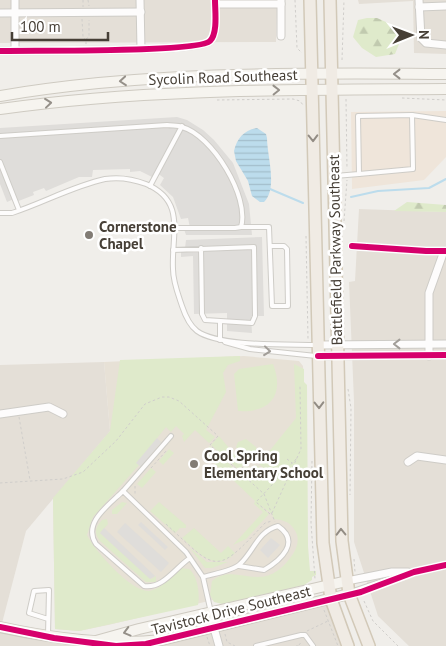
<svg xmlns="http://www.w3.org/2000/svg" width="446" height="646" viewBox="0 0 446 646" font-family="'PT Sans',sans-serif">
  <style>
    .residential { fill: #e4dfd7 }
    .commercial { fill: #efe5da }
    .education { fill: #e7e1d6 }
    .grass { fill: #dfeacb }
    .forest { fill: url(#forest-firs) }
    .park { fill: url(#park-tufts) }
    .parking { fill: #dfddda }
    .water { fill: url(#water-rules) }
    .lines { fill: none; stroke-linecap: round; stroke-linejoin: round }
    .stream { stroke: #bcdcec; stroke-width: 2 }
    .lane-casing { stroke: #ceccc7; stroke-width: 6 }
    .street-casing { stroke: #ceccc7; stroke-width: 9 }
    .secondary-casing { stroke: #cecac1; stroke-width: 12 }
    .primary-casing { stroke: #d2c9b8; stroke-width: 14 }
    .path { stroke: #d0cecb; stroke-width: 1; stroke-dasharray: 2.5 2.5; stroke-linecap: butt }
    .lane { stroke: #fdfcfc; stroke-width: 4 }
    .street { stroke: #fdfcfc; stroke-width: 7 }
    .secondary { stroke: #f6f4ef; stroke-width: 10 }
    .primary { stroke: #f0ebe4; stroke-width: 11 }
    .cycleway-casing { stroke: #fff; stroke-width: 9 }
    .cycleway { stroke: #d6006c; stroke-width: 6 }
    .oneway { stroke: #959089 }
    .oneway2 { stroke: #928c84 }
    .oneway3 { stroke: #a29e99 }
    .poi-dot { fill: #827c75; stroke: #fff; stroke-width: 2 }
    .labels { text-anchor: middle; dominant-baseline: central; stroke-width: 5; stroke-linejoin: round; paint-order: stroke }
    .street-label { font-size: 15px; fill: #463f36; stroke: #fff }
    .poi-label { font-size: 15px; font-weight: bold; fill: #463f36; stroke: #fff; text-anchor: start }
  </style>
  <defs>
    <pattern id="forest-firs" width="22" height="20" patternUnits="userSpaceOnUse" patternTransform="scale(1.25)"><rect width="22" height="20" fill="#dfeacb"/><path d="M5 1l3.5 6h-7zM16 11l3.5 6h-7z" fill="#c1caaf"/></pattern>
    <pattern id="park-tufts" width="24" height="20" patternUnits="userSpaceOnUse" patternTransform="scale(1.25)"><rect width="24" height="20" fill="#dfeacb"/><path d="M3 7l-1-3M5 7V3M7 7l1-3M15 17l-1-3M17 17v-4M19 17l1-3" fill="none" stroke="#c1caaf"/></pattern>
    <pattern id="water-rules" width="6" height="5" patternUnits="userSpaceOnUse" patternTransform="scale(1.25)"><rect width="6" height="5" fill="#bcdcec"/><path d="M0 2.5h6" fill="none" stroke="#a3becb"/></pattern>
  </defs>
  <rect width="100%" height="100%" fill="#f0eeea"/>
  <g class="residential">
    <polygon points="0,0 277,0 276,42 0,43"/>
    <polygon points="358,0 446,0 446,54 414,53 413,1 359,4"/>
    <polygon points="359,209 446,212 446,646 409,646 378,616 354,542 354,401 349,282 355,281"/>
    <polygon points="104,362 110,431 26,531 1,627 83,646 0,646 0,365"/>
    <polygon points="331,599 348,646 138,646"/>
  </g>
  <polygon class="commercial" points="446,111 446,157 424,180 352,189 351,112"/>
  <polygon class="education" points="244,356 299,361 303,366 308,574 276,585 108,625 79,631 55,629 53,498 110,431 104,362"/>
  <g class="grass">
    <path d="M240 356V361L228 365 223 373 226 392 206 430 215 437 209 443 195 430 184 442 182 436 184 434 176 426 171 432 166 427 137 463 139 465 93 517 87 535C95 551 131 592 149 591 162 589 171 576 180 568L189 569C198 576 200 595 198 605L79 631 55 629 53 498 110 431 120 360Z"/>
    <path d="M273 364C285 395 270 413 238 411L234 374 239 369Z"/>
    <path d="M294 364 304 369V382L307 385 308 546 310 571H316V575L312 577V580L304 585 222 604 214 602 210 595 212 581C237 560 263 599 293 554 298 546 300 537 294 529 289 521 282 520 274 519L272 514 259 504 269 514 246 539 233 545 263 512 254 504 255 501 232 479 245 466 249 468 256 465 271 475 259 464 296 418Z"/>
    <polygon points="219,436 243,465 239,470 211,445"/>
    <polygon points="210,446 237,471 231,478 203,454"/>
    <polygon points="169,449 174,453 163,465 159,461"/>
    <polygon points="151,468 156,472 142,488 137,484"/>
    <polygon points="122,502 127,503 133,507 127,503 117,514 112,514 112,510"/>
    <polygon points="159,502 186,525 186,528 180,528 175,533 150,511"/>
    <path d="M107 519 108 524 100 533 151 579 156 576V582H146L100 541C93 532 96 527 102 520Z"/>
    <path d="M194 528 221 553 228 546 235 553C216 574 196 551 182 538Z"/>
    <polygon points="190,548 207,562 228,562 212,568 205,568"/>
  </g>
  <g class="forest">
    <polygon points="367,18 377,18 397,27 399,44 395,54 376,57 362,48 353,37 358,20"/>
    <polygon points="407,202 446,205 446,212 394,211"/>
  </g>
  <polygon class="park" points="246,439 256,447 258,454 249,461 236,447 238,442"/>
  <g class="parking">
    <polygon points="177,117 187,120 203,130 214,140 233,163 249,204 252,235 186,235 184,229 190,228 188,218 181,219 173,197 160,185 164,178 157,173 154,178 140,171 130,172 130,169 93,170 92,177 79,177 46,191 44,188 33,192 34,195 16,202 14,199 7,202 0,184 0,128"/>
    <polygon points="262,237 264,316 251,316 252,333 227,331 227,313 194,314 193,256 181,257 181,249 185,248 186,240"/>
    <polygon points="157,438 161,442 141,467 136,463"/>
    <polygon points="141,522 168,547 165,550 138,525"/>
    <polygon points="125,523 169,563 161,572 117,532"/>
    <polygon points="104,528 155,576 150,579 100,533"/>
    <polygon points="271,538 280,545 268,558 260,550"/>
  </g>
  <path class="water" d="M257 128 266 134 267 138C267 156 278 188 264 202H260L252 196 248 181 236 161 234 151C237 138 244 130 257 128Z"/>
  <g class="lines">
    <g class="stream">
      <polyline points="270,189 303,203"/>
      <polyline points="351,197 378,191 429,188 446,179"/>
    </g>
    <defs>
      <g id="lane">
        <path d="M0 136 167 125C172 126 178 125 182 127 212 135 250 197 241 227L235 228H176"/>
        <polyline points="0,162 19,210"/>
        <polyline points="359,174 413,169 412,115"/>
        <polyline points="335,176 359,174 358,116 412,115 446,120"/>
        <polyline points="150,186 182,126"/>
        <path d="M0 213H12C43 203 73 186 105 179 118 177 133 179 146 184 187 201 171 236 173 269 173 282 178 294 182 306 185 315 189 325 197 331 219 347 289 344 316 345"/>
        <polyline points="241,227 269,227 272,306 288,306 287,249 284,246 271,246"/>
        <polyline points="173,250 254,247 255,316 252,323 205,320 202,314 201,248"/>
        <polyline points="220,322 220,340"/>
        <polyline points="225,342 250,349 316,356"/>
        <polyline points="123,491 171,436"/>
        <path d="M190 558C175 568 163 589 144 586L96 544C82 523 109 505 123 491L186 552 203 577 214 626"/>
        <path d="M203 577C213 574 233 571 240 564 254 551 258 531 278 526 301 542 281 560 264 570L239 566"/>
        <polyline points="48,635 49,590 34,591 29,613 48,619"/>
        <polyline points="256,646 301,635 305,635 313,646"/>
      </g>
      <g id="street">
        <polyline points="15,0 15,50"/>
        <polyline points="140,0 141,49"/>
        <polyline points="281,0 281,36"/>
        <polyline points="419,0 421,38 426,43 446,45"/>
        <polyline points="215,4 281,4"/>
        <polyline points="419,7 446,6"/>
        <polyline points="0,13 141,12"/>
        <path d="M0 51C28 50 198 53 210 41 218 33 215 11 215 0"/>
        <polyline points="352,246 426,251 446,251"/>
        <polyline points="318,345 446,344"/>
        <polyline points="318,356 446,355"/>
        <polyline points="429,356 429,293 444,251"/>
        <polyline points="0,414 49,407 63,414"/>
        <polyline points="408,462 417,456 446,460"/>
        <polyline points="347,581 392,572 408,572"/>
        <polyline points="349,594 414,572 446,565"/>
        <polyline points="214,628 219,646"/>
      </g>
      <g id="secondary">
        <path d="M0 96C147 71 297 73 446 74"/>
        <path d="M0 109C148 88 297 90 446 89"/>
        <path d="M0 627C51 638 111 646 162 640L349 594"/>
        <polyline points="96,641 139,629 347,581"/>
      </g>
      <g id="primary">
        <polyline points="310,0 323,543 331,599 348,646"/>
        <polyline points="330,0 342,541 349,594 369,646"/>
      </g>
    </defs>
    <use href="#lane" class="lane-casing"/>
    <use href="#street" class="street-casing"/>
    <use href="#secondary" class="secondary-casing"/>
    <use href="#primary" class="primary-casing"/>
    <g class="path">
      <polyline points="83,0 83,7"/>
      <polyline points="88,0 89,6"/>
      <polyline points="295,0 297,48 302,53"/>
      <polyline points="82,19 83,37 85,39"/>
      <polyline points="86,44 86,39 89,37 89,20"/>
      <polyline points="342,60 344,0"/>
      <polyline points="402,98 446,100"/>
      <polyline points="346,99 347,169"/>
      <polyline points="217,100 293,99 300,101 303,105"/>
      <polyline points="344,221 347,180"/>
      <polyline points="306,236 308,339"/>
      <polyline points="348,389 351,408 350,495"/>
      <polyline points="19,417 30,480"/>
      <polyline points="287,459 292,463"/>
      <polyline points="312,461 311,523 315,579"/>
      <polyline points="151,468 167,450"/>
      <polyline points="231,480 249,461"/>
      <polyline points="0,483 63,479 83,472 116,441 145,404 162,397 169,397 179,401 218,436 210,445 264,494 275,522"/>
      <polyline points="135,486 135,496"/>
      <polyline points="272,513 301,449 300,386"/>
      <polyline points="270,514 256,502 298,457"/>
      <path d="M166 524C218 572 215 576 265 523L272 521"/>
      <polyline points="354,559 355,572"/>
      <polyline points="364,601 373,621 398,646"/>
      <polyline points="324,610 338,646"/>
      <polyline points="307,631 328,621"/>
      <polyline points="225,634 227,642 235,646"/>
      <polyline points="207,637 210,646"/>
      <polyline points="299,645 302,641"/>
      <polyline points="296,646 300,646"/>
    </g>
    <use href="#lane" class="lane"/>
    <use href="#street" class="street"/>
    <use href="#secondary" class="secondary"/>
    <use href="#primary" class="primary"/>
    <defs>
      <g id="cycleway">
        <path d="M0 51C28 50 198 53 210 41 218 33 215 11 215 0"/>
        <polyline points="352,246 426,251 446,251"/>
        <polyline points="318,356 446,355"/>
        <polyline points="0,627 54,638 116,646 146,644 361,592 414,572 446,565"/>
      </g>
    </defs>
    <use href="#cycleway" class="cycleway-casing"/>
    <use href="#cycleway" class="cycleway"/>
  </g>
  <defs><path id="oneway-chevron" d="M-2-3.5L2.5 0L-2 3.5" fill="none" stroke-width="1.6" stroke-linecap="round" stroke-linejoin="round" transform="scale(1.25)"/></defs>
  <g class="oneway">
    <use href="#oneway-chevron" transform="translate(397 74) rotate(180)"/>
    <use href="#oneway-chevron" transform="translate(123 81) rotate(175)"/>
    <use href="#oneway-chevron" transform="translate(276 90) rotate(-1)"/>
    <use href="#oneway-chevron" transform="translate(48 103) rotate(-6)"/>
    <use href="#oneway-chevron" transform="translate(127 632) rotate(165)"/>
  </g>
  <g class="oneway2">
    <use href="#oneway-chevron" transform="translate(313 138) rotate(89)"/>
    <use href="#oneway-chevron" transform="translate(319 405) rotate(89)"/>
    <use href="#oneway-chevron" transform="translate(341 532) rotate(-91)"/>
  </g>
  <g class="oneway3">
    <use href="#oneway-chevron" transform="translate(397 344) rotate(180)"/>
    <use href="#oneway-chevron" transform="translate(267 351) rotate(6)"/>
  </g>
  <g class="poi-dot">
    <circle cx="89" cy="235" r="5"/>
    <circle cx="194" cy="464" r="5"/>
  </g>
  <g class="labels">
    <g class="street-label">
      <text transform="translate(223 77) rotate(-2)">Sycolin Road Southeast</text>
      <text transform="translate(335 250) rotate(-91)">Battlefield Parkway Southeast</text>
      <text transform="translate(231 610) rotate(-14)">Tavistock Drive Southeast</text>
    </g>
    <g class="poi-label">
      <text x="99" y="226">Cornerstone<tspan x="99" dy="17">Chapel</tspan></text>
      <text x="204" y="455">Cool Spring<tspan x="204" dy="17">Elementary School</tspan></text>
    </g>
  </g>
  <g transform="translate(411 35) rotate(89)" stroke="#ffffff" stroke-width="4" paint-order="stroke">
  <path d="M0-4L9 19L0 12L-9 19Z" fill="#463f36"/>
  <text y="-8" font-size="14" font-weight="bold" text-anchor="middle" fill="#463f36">N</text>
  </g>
  <path d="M12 32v8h96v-8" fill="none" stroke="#463f36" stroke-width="2.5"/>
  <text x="20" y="32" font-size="15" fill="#463f36" stroke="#ffffff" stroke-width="4" paint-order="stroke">100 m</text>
</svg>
